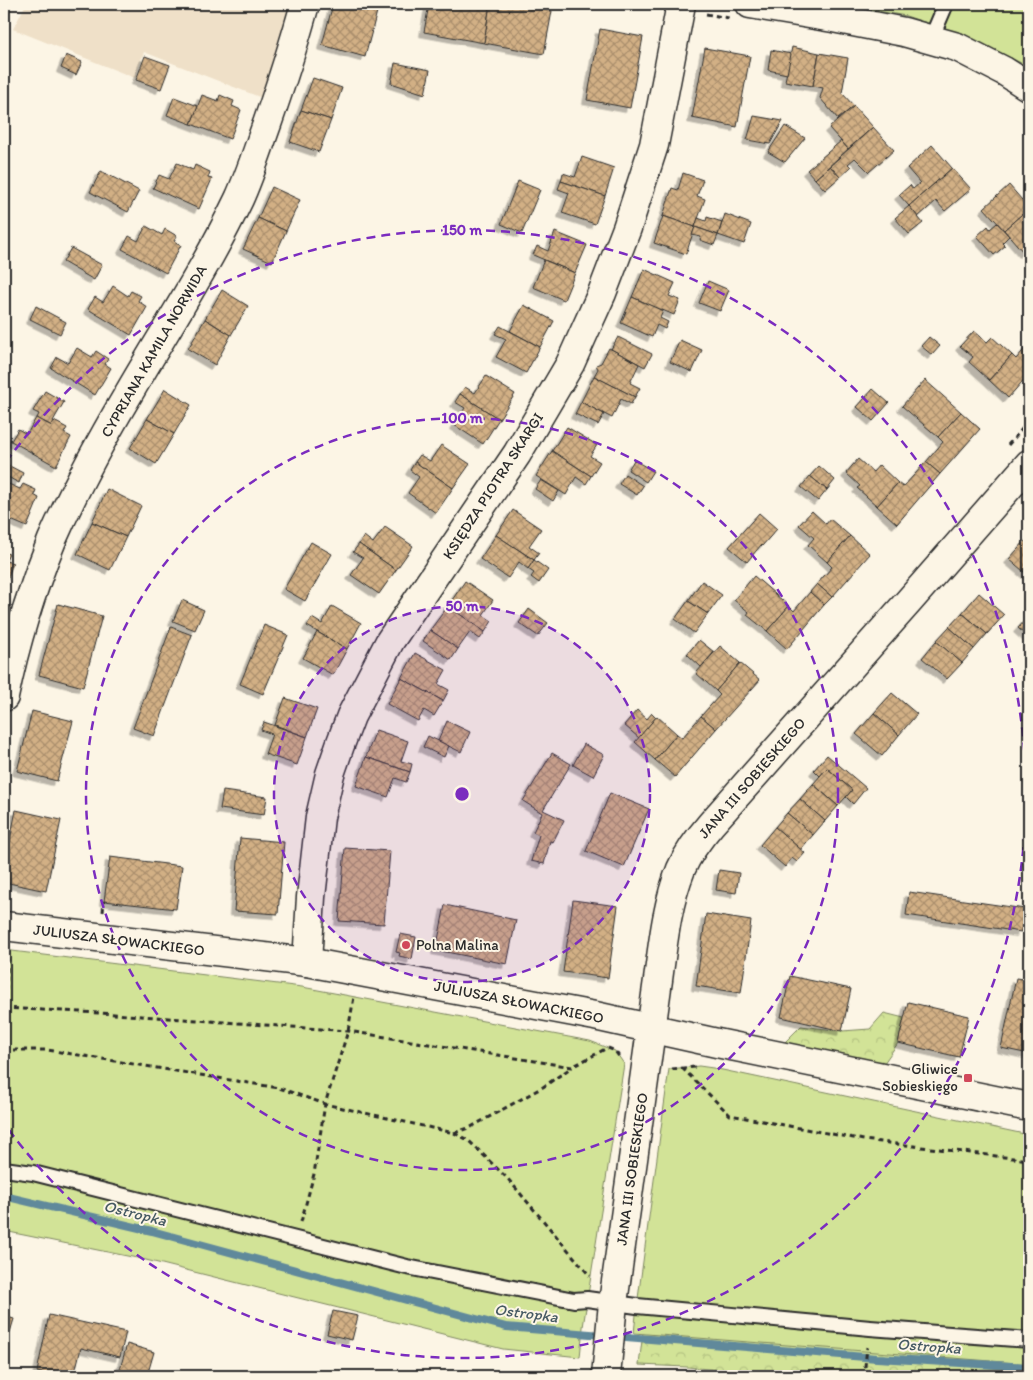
<svg xmlns="http://www.w3.org/2000/svg" width="1033" height="1380" viewBox="0 0 1033 1380" font-family="Itim,sans-serif">
  <style>
    .built { fill: #efe0c8 }
    .forest { fill: url(#forest-crowns); stroke: #7e8761 }
    .park { fill: #d2e397; stroke: #7e8761 }
    .lines { fill: none; stroke-linecap: round; stroke-linejoin: round }
    .stream { stroke: #61899b; stroke-width: 8 }
    .building { fill: url(#building-cross-hatch); stroke: #2b2b2b; filter: url(#shadow) }
    .service-casing { stroke: #2b2b2b; stroke-width: 18 }
    .minor-casing { stroke: #2b2b2b; stroke-width: 31 }
    .secondary-casing { stroke: #2b2b2b; stroke-width: 31 }
    .path { stroke: #2b2b2b; stroke-width: 3; stroke-dasharray: 5 4; stroke-linecap: butt }
    .service { stroke: #fcf5e5; stroke-width: 14 }
    .minor { stroke: #fcf5e5; stroke-width: 28 }
    .secondary { stroke: #fcf5e5; stroke-width: 28 }
    .ring { fill: none; stroke: #7b2cbf; stroke-width: 2.5; stroke-dasharray: 9 6 }
    .poi-dot { fill: #d1495b; stroke: #fcf5e5; stroke-width: 2 }
    .labels { text-anchor: middle; dominant-baseline: central; stroke-width: 4; stroke-linejoin: round; paint-order: stroke }
    .street-label { font-size: 15px; fill: #2b2b2b; stroke: #fcf5e5 }
    .poi-label { font-size: 15px; fill: #2b2b2b; stroke: #fcf5e5; text-anchor: start }
    .water-label { font-size: 16px; font-style: italic; fill: #465a63; stroke: #fcf5e5 }
    .centre { fill: #7b2cbf; stroke: #fcf5e5; stroke-width: 2.5 }
    .ring-label { font-size: 15px; text-anchor: middle; font-weight: bold; fill: #7b2cbf; stroke: #fcf5e5; stroke-width: 4; stroke-linejoin: round; paint-order: stroke }
  </style>
  <defs>
    <pattern id="forest-crowns" width="20" height="18" patternUnits="userSpaceOnUse" patternTransform="scale(1.25)"><rect width="20" height="18" fill="#d2e397"/><path d="M2 6a3 3 0 1 1 6 0M12 15a3 3 0 1 1 6 0" fill="none" stroke="#b4c382"/></pattern>
    <pattern id="building-cross-hatch" width="8" height="8" patternUnits="userSpaceOnUse" patternTransform="scale(1.25)"><rect width="8" height="8" fill="#d2b085"/><path d="M0 0l8 8M0 8l8-8" fill="none" stroke="#ab8f6d"/></pattern>
    <filter id="shadow"><feDropShadow dx="-4.5" dy="4.5" stdDeviation="0" flood-color="#0004"/></filter>
  </defs>
  <rect width="100%" height="100%" fill="#fcf5e5"/>
  <filter id="ink" filterUnits="userSpaceOnUse"><feTurbulence type="fractalNoise" baseFrequency=".02" numOctaves="2"/><feDisplacementMap in="SourceGraphic" scale="10" xChannelSelector="R" yChannelSelector="G"/><feConvolveMatrix kernelMatrix="1 2 1 2 8 2 1 2 1" color-interpolation-filters="sRGB"/></filter>
  <g filter="url(#ink)">
    <polygon class="built" points="26,4 290,4 262,98 144,52 135,78 13,29"/>
    <g class="forest">
      <polygon points="884,1013 904,1018 898,1043 884,1063 784,1043 801,1026 842,1031 870,1029"/>
      <polygon points="675,1072 1029,1289 1029,1376 782,1376 687,1367 639,1365"/>
    </g>
    <g class="park">
      <polygon points="838,4 1029,4 1029,69 1021,63 968,37 906,16"/>
      <polygon points="4,950 302,987 590,1041 615,1051 624,1064 583,1327 580,1357 503,1349 142,1259 4,1231"/>
      <polygon points="699,1066 713,1068 1029,1135 1029,1364 634,1333 637,1306 669,1069"/>
    </g>
    <g class="lines">
      <polyline class="stream" points="4,1196 152,1231 506,1327 877,1358 1029,1367"/>
    </g>
    <g class="building">
      <polygon points="333,4 379,4 365,57 322,45"/>
      <polygon points="429,4 490,4 484,43 424,32"/>
      <polygon points="490,4 507,4 552,11 544,54 484,43"/>
      <polygon points="600,29 643,37 630,108 587,100"/>
      <polygon points="792,47 819,53 813,86 785,81"/>
      <polygon points="705,48 750,56 737,127 692,118"/>
      <polygon points="771,50 791,54 787,74 768,70"/>
      <polygon points="819,53 848,58 842,93 854,106 838,119 820,98 823,88 813,86"/>
      <polygon points="66,55 82,62 76,75 61,68"/>
      <polygon points="145,56 170,65 161,89 136,80"/>
      <polygon points="395,63 430,70 425,94 391,83"/>
      <polygon points="313,78 342,88 331,120 301,110"/>
      <polygon points="202,95 218,101 220,95 234,101 232,106 241,110 230,139 191,124"/>
      <polygon points="174,97 198,106 191,124 167,115"/>
      <polygon points="854,106 873,127 848,149 829,128"/>
      <polygon points="301,110 331,120 319,152 290,142"/>
      <polygon points="754,116 783,121 770,144 747,140"/>
      <polygon points="785,126 805,138 785,162 768,152"/>
      <polygon points="873,127 894,150 869,172 855,158 848,164 851,167 840,177 830,166"/>
      <polygon points="841,141 848,149 815,179 807,170"/>
      <polygon points="932,145 952,168 909,206 899,195 910,185 913,189 920,183 907,168"/>
      <polygon points="582,157 614,168 605,196 561,181 563,173 575,177"/>
      <polygon points="177,163 193,170 195,165 210,172 208,178 212,179 199,209 153,188 159,175 169,179"/>
      <polygon points="830,166 840,177 825,190 815,179"/>
      <polygon points="952,168 971,189 945,211 936,201 918,217 909,206"/>
      <polygon points="101,171 139,191 128,212 90,192"/>
      <polygon points="683,173 703,180 697,196 705,199 695,227 663,216 672,188 678,190"/>
      <polygon points="518,181 540,190 522,233 501,224"/>
      <polygon points="561,181 605,196 595,224 562,213 569,193 558,189"/>
      <polygon points="1009,185 1029,208 1004,230 984,208"/>
      <polygon points="272,187 300,200 286,231 258,218"/>
      <polygon points="909,206 923,223 909,234 895,218"/>
      <polygon points="1029,208 1029,248 1024,253 1004,230"/>
      <polygon points="725,214 751,224 744,244 718,235"/>
      <polygon points="663,216 695,227 686,254 654,243"/>
      <polygon points="707,217 722,222 718,235 695,227 698,218 706,221"/>
      <polygon points="258,218 286,231 272,262 243,249"/>
      <polygon points="997,223 1009,236 1002,243 1005,246 994,255 977,236 988,226 990,229"/>
      <polygon points="146,226 162,235 165,229 177,236 174,241 181,245 166,273 122,249 129,236 138,241"/>
      <polygon points="695,227 718,235 714,245 700,240 701,237 692,235"/>
      <polygon points="555,232 587,245 575,273 533,255 537,246 548,251"/>
      <polygon points="71,248 102,265 94,280 63,262"/>
      <polygon points="544,260 575,273 564,300 533,287"/>
      <polygon points="644,269 675,283 669,296 680,300 674,315 632,297"/>
      <polygon points="708,281 729,290 720,311 699,303"/>
      <polygon points="113,286 128,296 131,291 141,296 138,301 147,307 131,335 88,309 95,297 103,302"/>
      <polygon points="222,290 248,306 231,335 205,319"/>
      <polygon points="632,297 663,311 660,318 668,322 665,329 657,325 652,337 621,323"/>
      <polygon points="524,305 554,321 540,347 510,331"/>
      <polygon points="36,306 66,322 60,334 30,319"/>
      <polygon points="205,319 231,335 215,365 188,349"/>
      <polygon points="500,326 540,347 526,373 496,357 506,339 495,334"/>
      <polygon points="974,331 987,342 992,337 1012,355 989,380 969,362 973,357 960,346"/>
      <polygon points="618,337 652,354 645,367 611,349"/>
      <polygon points="929,337 940,346 932,355 921,346"/>
      <polygon points="680,340 702,350 692,372 670,362"/>
      <polygon points="1029,344 1029,374 1008,398 989,380 1012,355 1016,359"/>
      <polygon points="77,348 92,357 96,351 108,359 105,364 111,368 95,395 51,368 57,357 68,363"/>
      <polygon points="609,348 639,364 630,383 640,388 635,397 594,376 598,369 596,365 601,363"/>
      <polygon points="486,376 515,394 499,419 460,394 465,387 475,393"/>
      <polygon points="594,376 635,397 631,404 621,399 612,418 581,402"/>
      <polygon points="925,380 961,412 938,437 902,406"/>
      <polygon points="165,389 191,405 174,434 147,419"/>
      <polygon points="873,389 889,403 873,421 857,407"/>
      <polygon points="45,391 64,402 53,421 54,421 52,426 37,418 39,414 33,411"/>
      <polygon points="460,394 499,419 483,444 454,425 465,408 455,402"/>
      <polygon points="581,402 604,414 598,425 575,414"/>
      <polygon points="961,412 980,429 940,474 926,462 943,442 938,437"/>
      <polygon points="36,418 52,426 54,421 67,428 64,433 71,437 56,466 11,441 18,429 27,434"/>
      <polygon points="147,419 174,434 156,464 130,448"/>
      <polygon points="567,427 597,445 590,456 600,462 591,476 552,451"/>
      <polygon points="441,445 470,464 453,488 415,462 420,455 430,461"/>
      <polygon points="552,451 591,476 586,484 576,477 566,495 536,476"/>
      <polygon points="858,459 873,472 879,465 898,483 877,506 857,488 860,486 846,473"/>
      <polygon points="634,460 653,471 646,482 628,470"/>
      <polygon points="415,462 453,488 436,513 408,493 419,477 410,470"/>
      <polygon points="926,462 940,474 897,524 877,506 898,483 903,487"/>
      <polygon points="4,463 23,473 19,483 4,475"/>
      <polygon points="819,466 835,480 827,490 810,476"/>
      <polygon points="625,474 643,486 637,495 619,484"/>
      <polygon points="810,476 827,490 818,501 801,487"/>
      <polygon points="541,480 559,491 553,501 535,489"/>
      <polygon points="4,482 20,489 23,484 36,490 34,495 39,498 27,527 4,517"/>
      <polygon points="107,489 141,506 126,537 92,522"/>
      <polygon points="513,510 541,529 529,546 539,553 534,560 496,535"/>
      <polygon points="812,511 826,524 830,519 850,536 827,562 808,545 814,538 799,525"/>
      <polygon points="759,513 777,529 762,546 761,545 747,562 729,547"/>
      <polygon points="92,522 126,537 110,570 77,554"/>
      <polygon points="385,527 413,546 396,570 359,544 364,536 373,543"/>
      <polygon points="496,535 534,560 528,569 519,562 508,578 480,559"/>
      <polygon points="850,536 870,554 832,597 817,584 832,567 827,562"/>
      <polygon points="1026,540 1029,543 1029,576 1009,559"/>
      <polygon points="311,542 332,554 305,601 284,589"/>
      <polygon points="359,544 396,570 379,594 351,575 363,558 353,552"/>
      <polygon points="4,552 9,554 6,561 13,563 4,588"/>
      <polygon points="534,560 548,570 539,583 531,577 534,573 528,569"/>
      <polygon points="754,576 789,606 767,631 747,615 749,612 734,600"/>
      <polygon points="465,581 493,600 483,615 492,621 485,632 448,606"/>
      <polygon points="702,581 722,595 708,614 688,601"/>
      <polygon points="817,584 832,597 824,605 810,592"/>
      <polygon points="810,592 824,605 787,649 767,631 789,606 794,611"/>
      <polygon points="979,593 1004,615 987,634 962,613"/>
      <polygon points="182,600 204,610 195,630 173,621"/>
      <polygon points="688,601 708,614 694,633 675,619"/>
      <polygon points="58,604 102,616 83,687 39,675"/>
      <polygon points="332,606 361,623 347,649 307,626 312,618 322,624"/>
      <polygon points="448,606 485,632 480,639 470,632 458,649 430,630"/>
      <polygon points="529,609 548,623 538,636 519,623"/>
      <polygon points="962,613 987,634 974,649 949,627"/>
      <polygon points="1029,616 1029,638 1018,628"/>
      <polygon points="264,625 288,635 263,694 240,684"/>
      <polygon points="171,627 192,635 154,736 133,728"/>
      <polygon points="949,627 974,649 962,663 936,641"/>
      <polygon points="430,630 458,649 451,660 423,641"/>
      <polygon points="317,632 347,649 333,675 303,658"/>
      <polygon points="699,640 714,652 701,667 687,654"/>
      <polygon points="936,641 962,663 947,679 922,658"/>
      <polygon points="720,646 740,663 716,691 696,673"/>
      <polygon points="415,653 446,670 438,684 449,690 443,701 401,678"/>
      <polygon points="740,663 760,680 716,729 701,716 720,695 716,691"/>
      <polygon points="401,678 443,701 434,716 424,710 418,721 387,704"/>
      <polygon points="892,693 917,714 899,735 874,713"/>
      <polygon points="285,698 317,709 307,737 275,725"/>
      <polygon points="637,710 647,719 652,713 656,717 639,738 624,725"/>
      <polygon points="32,711 73,721 57,781 17,771"/>
      <polygon points="874,713 899,735 882,756 856,734"/>
      <polygon points="657,716 677,734 655,760 635,742"/>
      <polygon points="701,716 716,729 675,777 655,760 677,734 682,738"/>
      <polygon points="447,721 470,732 461,752 438,741"/>
      <polygon points="264,722 307,737 297,765 265,754 272,734 261,730"/>
      <polygon points="376,730 408,741 401,761 412,764 410,772 366,757"/>
      <polygon points="428,736 449,746 444,757 423,747"/>
      <polygon points="584,744 604,755 593,776 573,765"/>
      <polygon points="552,753 571,764 543,810 564,820 553,842 550,841 544,864 531,861 539,835 533,832 542,813 523,801"/>
      <polygon points="827,755 866,788 853,804 846,797 852,790 827,768 820,776 814,770"/>
      <polygon points="366,757 410,772 406,782 395,778 388,797 356,786"/>
      <polygon points="827,768 852,790 838,806 813,784"/>
      <polygon points="813,784 838,806 825,821 800,799"/>
      <polygon points="223,791 267,797 264,815 220,809"/>
      <polygon points="610,793 649,809 624,867 586,851"/>
      <polygon points="800,799 825,821 813,835 787,813"/>
      <polygon points="16,810 61,820 46,891 4,882 4,871"/>
      <polygon points="787,813 813,835 800,850 775,827"/>
      <polygon points="775,827 805,853 797,862 792,858 785,867 760,845"/>
      <polygon points="240,838 284,842 278,914 234,911"/>
      <polygon points="345,848 390,851 384,924 339,921"/>
      <polygon points="110,857 182,866 176,909 104,901"/>
      <polygon points="719,870 739,873 736,893 716,890"/>
      <polygon points="909,892 1025,909 1021,932 906,915"/>
      <polygon points="573,900 618,906 608,978 563,972"/>
      <polygon points="445,905 516,920 507,964 436,950"/>
      <polygon points="706,914 751,921 741,993 696,986"/>
      <polygon points="400,934 416,937 412,959 399,956 400,953 396,952"/>
      <polygon points="790,976 851,989 842,1031 781,1017"/>
      <polygon points="1016,978 1029,980 1029,1054 1001,1048"/>
      <polygon points="908,1002 969,1016 959,1057 898,1043"/>
      <polygon points="333,1311 358,1316 352,1340 327,1334"/>
      <polygon points="49,1315 126,1332 120,1357 81,1348 74,1376 57,1376 37,1372"/>
      <polygon points="4,1316 14,1319 4,1352"/>
      <polygon points="127,1344 154,1352 147,1376 118,1376"/>
      <polygon points="767,1373 792,1376 767,1376"/>
    </g>
    <g class="lines">
      <defs>
        <g id="service">
          <polyline points="931,39 946,4"/>
          <polyline points="4,1169 33,1173 407,1267 574,1300 587,1299 637,1306 870,1328 1029,1340"/>
        </g>
        <g id="minor">
          <polyline points="750,4 833,18 904,32 957,47 1004,71 1029,87"/>
          <path d="M4 697C15 644 31 591 52 540 73 492 99 444 126 398 164 332 206 268 239 199 250 175 258 149 267 124 281 84 294 44 305 4"/>
          <polyline points="307,962 311,897 320,817 330,774 340,745 351,716 390,641 517,454 570,364 583,335 602,293 627,228 654,145 681,4"/>
          <path d="M606 1376 613 1303 658 980C663 943 667 904 681 869 688 853 699 838 711 824L910 600 1029 464"/>
        </g>
        <polyline id="secondary" points="4,926 307,962 595,1016 717,1043 1029,1107"/>
      </defs>
      <use href="#service" class="service-casing"/>
      <use href="#minor" class="minor-casing"/>
      <use href="#secondary" class="secondary-casing"/>
      <g class="path">
        <polyline points="706,14 729,18"/>
        <polyline points="1008,445 1029,421"/>
        <polyline points="103,912 104,901"/>
        <polyline points="4,1008 100,1013 348,1031 572,1067 607,1048"/>
        <polyline points="4,1008 5,1005 8,952"/>
        <polyline points="608,1048 615,1051 620,1058"/>
        <polyline points="4,1050 48,1050 279,1088 325,1104 454,1133 468,1140 508,1179 590,1276"/>
        <polyline points="682,1068 730,1115 864,1140 1029,1160"/>
        <polyline points="672,1069 695,1067"/>
        <polyline points="454,1133 471,1127 543,1087 572,1067"/>
        <polyline points="301,1222 314,1174 325,1104 348,1031 354,997"/>
        <polyline points="864,1376 867,1347"/>
      </g>
      <use href="#service" class="service"/>
      <use href="#minor" class="minor"/>
      <use href="#secondary" class="secondary"/>
    </g>
  </g>
  <circle cx="462" cy="794" r="188" fill="#7b2cbf" fill-opacity=".12"/>
  <g class="ring">
    <circle cx="462" cy="794" r="188"/>
    <circle cx="462" cy="794" r="376"/>
    <path d="M6 462A564 564 0 1 1 6 1126"/>
  </g>
  <g class="poi-dot">
    <circle cx="406" cy="945" r="5"/>
    <rect x="963" y="1073" width="10" height="10" rx="2.5"/>
  </g>
  <g class="labels">
    <g class="street-label">
      <text transform="translate(154 351) rotate(-60)">CYPRIANA KAMILA NORWIDA</text>
      <text transform="translate(493 486) rotate(-57)">KSIĘDZA PIOTRA SKARGI</text>
      <text transform="translate(752 778) rotate(-49)">JANA III SOBIESKIEGO</text>
      <text transform="translate(119 940) rotate(7)">JULIUSZA SŁOWACKIEGO</text>
      <text transform="translate(519 1002) rotate(11)">JULIUSZA SŁOWACKIEGO</text>
      <text transform="translate(632 1169) rotate(-82)">JANA III SOBIESKIEGO</text>
    </g>
    <g class="poi-label">
      <text x="416" y="945">Polna Malina</text>
      <text x="958" y="1069" text-anchor="end">Gliwice<tspan x="958" dy="17">Sobieskiego</tspan></text>
    </g>
    <g class="water-label">
      <text transform="translate(135 1213) rotate(14)">Ostropka</text>
      <text transform="translate(526 1313) rotate(7)">Ostropka</text>
      <text transform="translate(929 1346) rotate(4)">Ostropka</text>
    </g>
  </g>
  <circle cx="462" cy="794" r="8" class="centre"/>
  <g class="ring-label">
    <text x="462" y="235">150 m</text>
    <text x="462" y="423">100 m</text>
    <text x="462" y="611">50 m</text>
  </g>
  <rect width="1033" height="1380" fill="none" stroke="#fcf5e5" stroke-width="20"/>
  <rect x="10" y="10" width="1013" height="1360" fill="none" stroke="#2b2b2b" stroke-width="2" filter="url(#ink)"/>
</svg>
